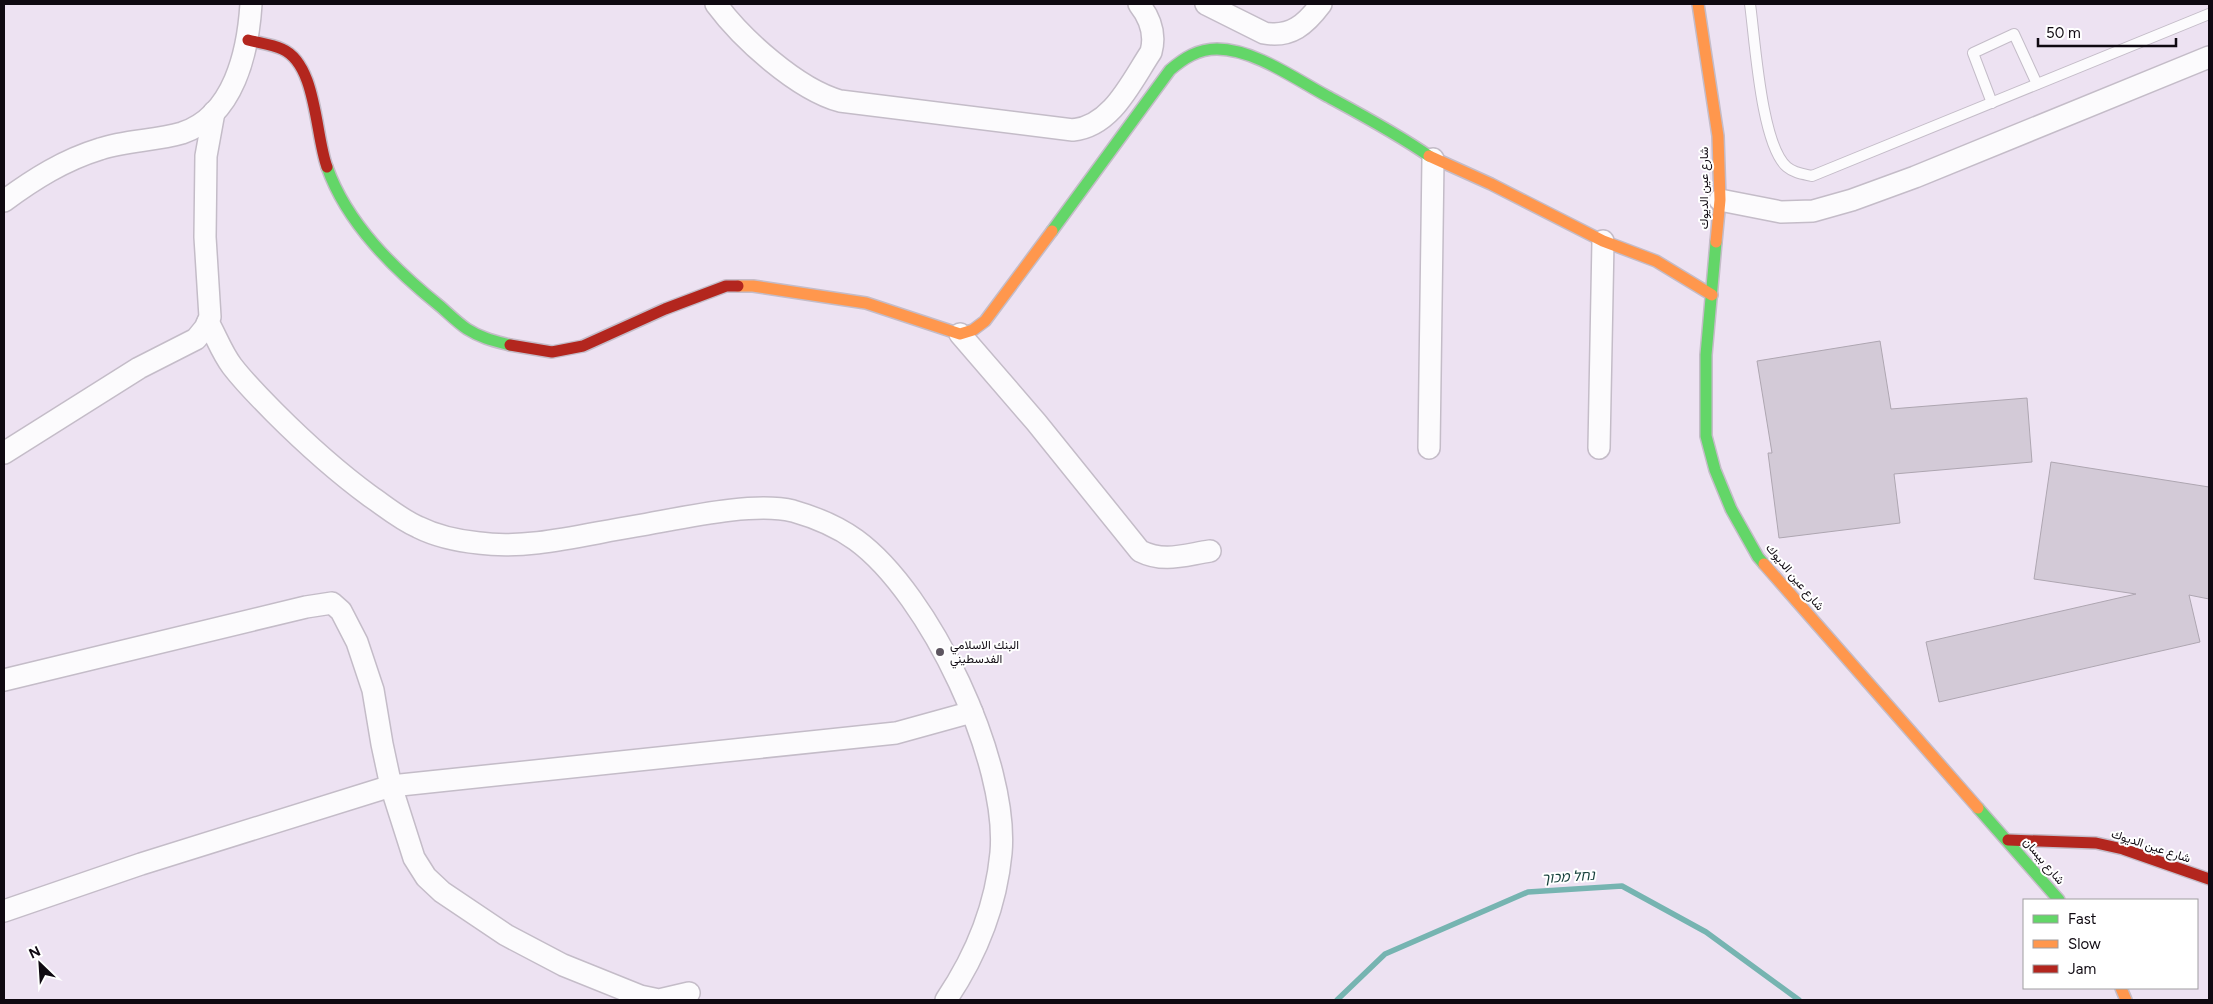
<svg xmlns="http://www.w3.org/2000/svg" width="2213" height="1004" viewBox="0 0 2213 1004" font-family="Figtree,Vazirmatn,'Noto Sans Hebrew',sans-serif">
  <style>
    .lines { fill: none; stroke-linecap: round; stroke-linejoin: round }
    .stream { stroke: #76b4b1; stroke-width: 5.5 }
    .building { fill: #d3cad7; stroke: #aea6b1 }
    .lane-casing { stroke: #c4bcc8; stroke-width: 12 }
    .street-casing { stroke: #c4bcc8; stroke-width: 24 }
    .fast-casing { stroke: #c4bcc8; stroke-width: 14 }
    .slow-casing { stroke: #c4bcc8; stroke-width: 14 }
    .jam-casing { stroke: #c4bcc8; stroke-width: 14 }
    .lane { stroke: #fcfbfd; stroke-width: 10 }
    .street { stroke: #fcfbfd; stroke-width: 21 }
    .fast { stroke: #63d668; stroke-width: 11 }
    .slow { stroke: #ff974d; stroke-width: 11 }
    .jam { stroke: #b3261e; stroke-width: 11 }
    .poi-dot { fill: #5d5560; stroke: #fff; stroke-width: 2 }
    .labels { text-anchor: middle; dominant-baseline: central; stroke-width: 4; stroke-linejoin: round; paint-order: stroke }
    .street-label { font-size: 12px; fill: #0f0911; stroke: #fff }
    .poi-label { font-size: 12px; fill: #0f0911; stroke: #fff; text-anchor: start }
    .water-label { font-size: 14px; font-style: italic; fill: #143f3a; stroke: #fff }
  </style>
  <rect width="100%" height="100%" fill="#ede2f2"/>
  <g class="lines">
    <polyline class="stream" points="1337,1000 1385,954 1528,892 1622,886 1706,932 1799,1000"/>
  </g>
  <g class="building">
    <polygon points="1880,341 1891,409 2027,398 2032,462 1894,474 1900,523 1779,538 1768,453 1772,453 1757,361"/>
    <polygon points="2051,462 2209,487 2209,599 2189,595 2200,642 1939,702 1926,642 2136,594 2034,579"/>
  </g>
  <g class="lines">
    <defs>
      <g id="lane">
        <path d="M1750 4C1755 39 1761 145 1787 167 1794 173 1803 174 1812 176L2209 14"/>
        <polyline points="1992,103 1973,53 2014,34 2037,84"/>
      </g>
      <g id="street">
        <path d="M716 4C742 39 797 89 840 101L1073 130C1112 126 1131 82 1151 52 1156 34 1150 18 1139 4"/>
        <path d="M1206 4 1264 33C1291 38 1306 24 1321 4"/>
        <polyline points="1720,200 1781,212 1813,211 1852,200 1915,177 2209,57"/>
        <path d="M4 201C34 179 64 160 100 149 126 140 155 141 182 133 234 116 248 52 251 4"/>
        <path d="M208 322C216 336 222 353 232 366 245 383 260 398 275 413 305 443 336 471 370 496 386 507 400 519 418 527 436 536 459 541 479 543 530 550 585 534 636 526 678 519 752 501 793 511 814 517 838 527 856 540 930 594 1009 762 1001 853 996 906 975 957 946 1000"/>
        <path d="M960 334 1036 422 1140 551C1164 563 1184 555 1210 551"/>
        <polyline points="1429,448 1433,159"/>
        <polyline points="1599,448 1603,241"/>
        <polyline points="4,453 139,368 196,339 205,328 210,317 205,237 206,156 214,112"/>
        <polyline points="4,680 306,607 332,603 341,611 357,642 373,690 382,744 391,786 414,858 426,877 442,892 506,935 563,965 640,996 659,1000 689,993"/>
        <polyline points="4,911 141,864 391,786 896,733 972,712"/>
      </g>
      <g id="fast">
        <path d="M327 167C347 224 395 270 441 307 450 315 458 323 467 329 481 338 495 341 510 345"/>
        <path d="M1052 231 1170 70C1184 58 1198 49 1217 49 1253 49 1294 78 1325 95 1360 114 1396 133 1429 156"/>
        <polyline points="1716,242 1706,355 1706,436 1715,470 1731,509 1758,557 1764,564"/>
        <polyline points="1978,808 2059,900"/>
      </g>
      <g id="slow">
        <polyline points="1698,4 1718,136 1720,200 1716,242"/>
        <polyline points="1429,156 1491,184 1603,241 1656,261 1712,295"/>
        <polyline points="738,286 753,286 866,303 960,334 973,330 985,321 1052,231"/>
        <polyline points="1764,564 1978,808"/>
        <polyline points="2121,988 2126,1000"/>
      </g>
      <g id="jam">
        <path d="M248 40C259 43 271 44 282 49 317 64 315 135 327 167"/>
        <polyline points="510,345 552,352 583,346 665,309 726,286 738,286"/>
        <polyline points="2008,840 2096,843 2123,849 2209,879"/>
      </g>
    </defs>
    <use href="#lane" class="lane-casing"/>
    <use href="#street" class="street-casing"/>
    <use href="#fast" class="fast-casing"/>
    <use href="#slow" class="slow-casing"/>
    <use href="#jam" class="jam-casing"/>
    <use href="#lane" class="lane"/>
    <use href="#street" class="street"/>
    <use href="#fast" class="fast"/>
    <use href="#slow" class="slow"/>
    <use href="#jam" class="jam"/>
  </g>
  <circle class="poi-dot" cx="940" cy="652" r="5"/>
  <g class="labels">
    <g class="street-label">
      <text transform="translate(1704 188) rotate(-90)">شارع عين الديوك</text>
      <text transform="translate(1795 577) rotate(50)">شارع عين الديوك</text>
      <text transform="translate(2151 846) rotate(18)">شارع عين الديوك</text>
      <text transform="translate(2044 861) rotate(50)">شارع بيسان</text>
    </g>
    <g class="poi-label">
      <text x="950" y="645">البنك الاسلامي<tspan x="950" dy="14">الفدسطيني</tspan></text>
    </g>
    <g class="water-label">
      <text transform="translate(1568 877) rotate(-4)">נחל מכוך</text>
    </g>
  </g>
  <rect width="2213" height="1004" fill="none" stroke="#0f0911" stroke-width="10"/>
  <rect x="2023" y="899" width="175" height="90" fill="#ffffff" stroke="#9f9da0"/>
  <rect x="2033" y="915" width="25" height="8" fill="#63d668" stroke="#9f9da0"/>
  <text x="2068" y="924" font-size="15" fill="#0f0911">Fast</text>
  <rect x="2033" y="940" width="25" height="8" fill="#ff974d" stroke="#9f9da0"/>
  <text x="2068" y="949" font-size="15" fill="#0f0911">Slow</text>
  <rect x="2033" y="965" width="25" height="8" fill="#b3261e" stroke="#9f9da0"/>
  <text x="2068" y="974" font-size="15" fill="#0f0911">Jam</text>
  <g transform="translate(40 964) rotate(335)" stroke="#ffffff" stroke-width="4" paint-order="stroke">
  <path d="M0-4L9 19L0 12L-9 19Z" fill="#0f0911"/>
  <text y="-8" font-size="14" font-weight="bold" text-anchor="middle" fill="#0f0911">N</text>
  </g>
  <path d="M2038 38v8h138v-8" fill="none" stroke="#0f0911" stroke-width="2.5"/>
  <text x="2046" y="38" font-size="15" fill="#0f0911" stroke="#ffffff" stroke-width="4" paint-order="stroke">50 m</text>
</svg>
